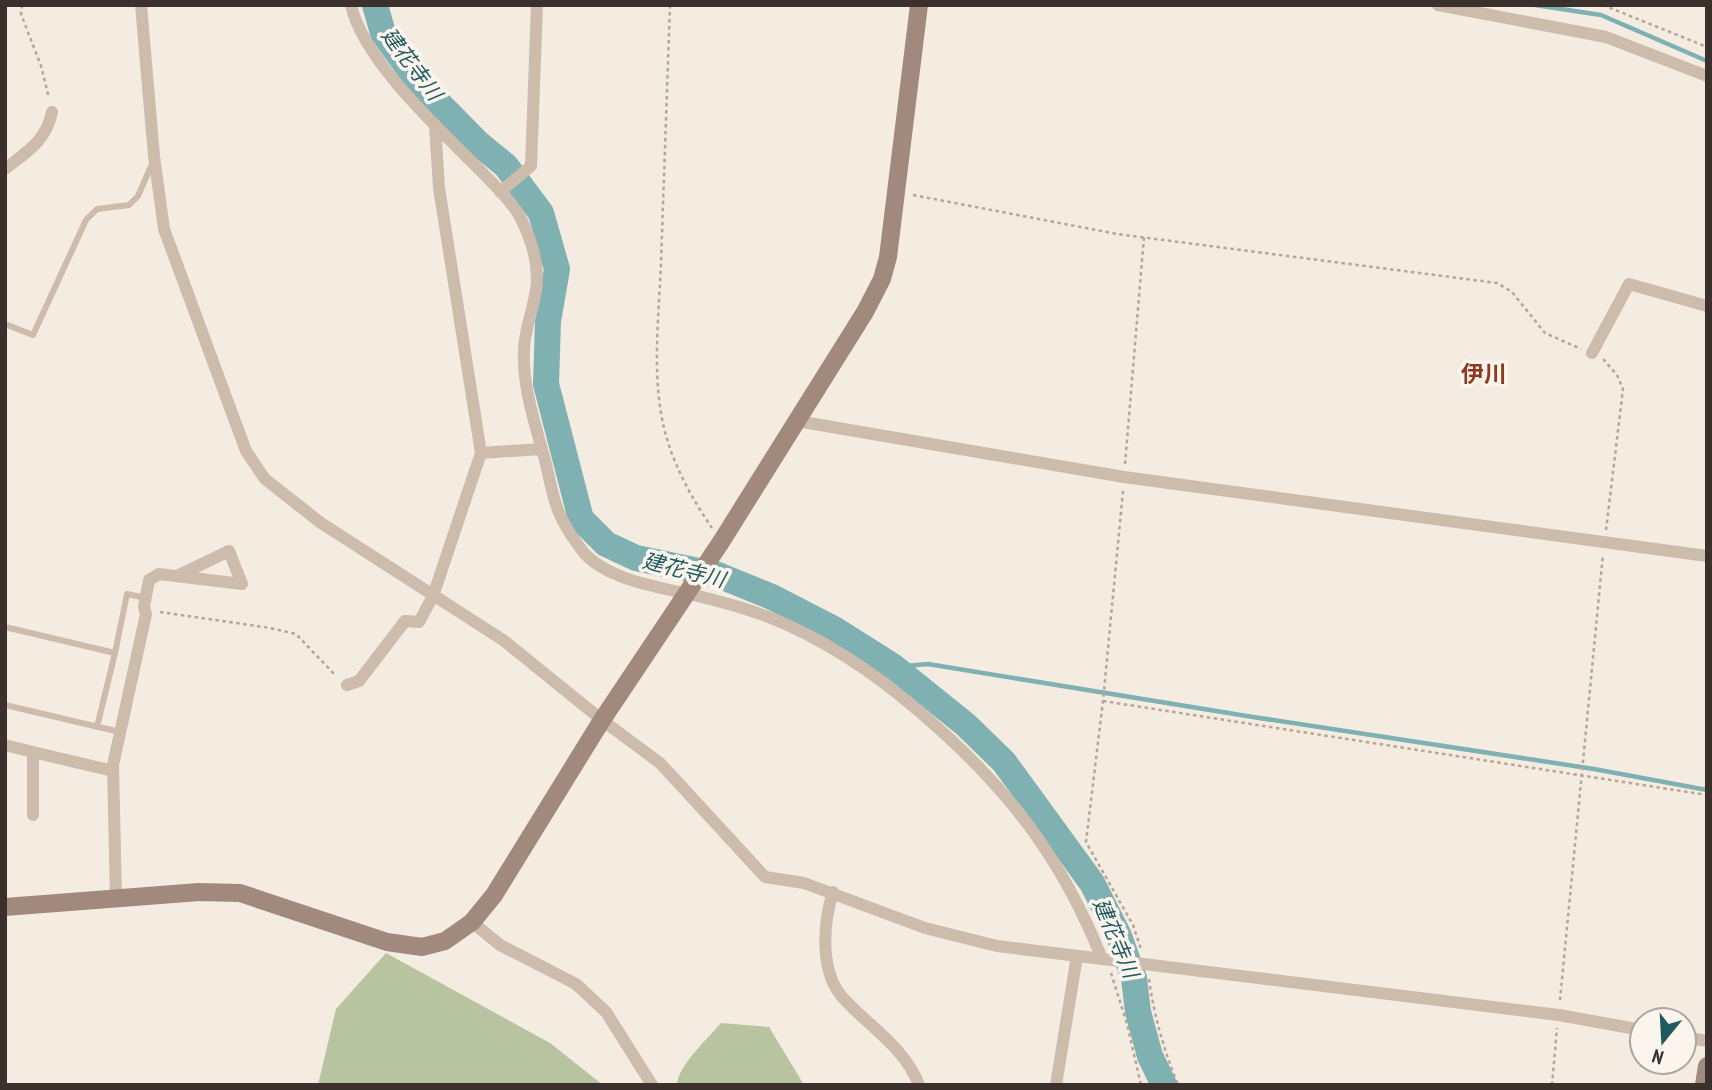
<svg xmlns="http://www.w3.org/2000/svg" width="1712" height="1090" viewBox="0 0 1712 1090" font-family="'PT Sans Narrow','Noto Sans JP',sans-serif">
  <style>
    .green { fill: #b8c4a0 }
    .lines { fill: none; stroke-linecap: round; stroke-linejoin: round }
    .stream { stroke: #7fb0b2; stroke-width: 4.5 }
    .river { stroke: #7fb0b2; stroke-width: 26 }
    .path { stroke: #b9a596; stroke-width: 2.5; stroke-dasharray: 3.5 3.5; stroke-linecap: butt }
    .lane { stroke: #cdbbac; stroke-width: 6 }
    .street { stroke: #cdbbac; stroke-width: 12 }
    .secondary { stroke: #a18a7d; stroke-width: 18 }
    .labels { text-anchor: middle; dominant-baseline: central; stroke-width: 7; stroke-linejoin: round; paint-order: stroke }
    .water-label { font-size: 21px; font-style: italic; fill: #1f5a5e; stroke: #fbf5ee }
    .quarter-label { font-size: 23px; font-weight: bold; fill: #8c3b22; stroke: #fbf5ee }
  </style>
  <rect width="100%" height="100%" fill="#f4ebe1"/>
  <g class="green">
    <polygon points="386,953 550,1043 603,1085 318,1085 336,1009"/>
    <path d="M721 1023 769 1027 804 1085H677C677 1067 709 1037 721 1023Z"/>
  </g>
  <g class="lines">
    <g class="stream">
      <polyline points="1535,5 1601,15 1707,61"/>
      <polyline points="894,667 928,664 1253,717 1594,769 1707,790"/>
    </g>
    <polyline class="river" points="375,5 383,33 421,85 478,143 506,166 541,213 557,269 548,321 546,384 581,519 606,544 636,558 718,575 772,597 834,629 894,667 966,725 1004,762 1092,883 1119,936 1134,978 1138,1012 1150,1056 1164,1085"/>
    <g class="path">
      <polyline points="22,5 21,14 41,66 49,98"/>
      <path d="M670 5C667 91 664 176 661 262 659 317 651 378 665 432 674 466 692 499 712 528"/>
      <polyline points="1603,5 1707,47"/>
      <polyline points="913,195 1117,234 1497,283 1512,292 1545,333 1581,349"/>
      <polyline points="1603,359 1617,375 1623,389 1606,530"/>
      <polyline points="1125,464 1144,237"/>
      <polyline points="1123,491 1103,701 1086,842 1133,925 1141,949"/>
      <polyline points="160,612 270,628 296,634 336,676"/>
      <polyline points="1103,701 1707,795"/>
      <polyline points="1111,973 1127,1024 1141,1085"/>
      <path d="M1149 979C1154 1016 1164 1050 1178 1085"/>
      <polyline points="1560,1000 1603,554"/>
      <polyline points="1552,1085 1557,1028"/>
    </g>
    <g class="lane">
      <polyline points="5,324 33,335 86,220 97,209 129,205 138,196 152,164"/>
      <polyline points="5,627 115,653 97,727"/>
      <polyline points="115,653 127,594 146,598"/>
      <polyline points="5,705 120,732"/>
    </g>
    <g class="street">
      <polyline points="141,5 154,156 164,229 246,451 265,479 321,523 503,640 602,720 660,763 765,877 804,883 925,928 997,946 1559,1015 1642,1030"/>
      <path d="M351 5C363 60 440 130 480 170 493 184 509 198 519 215 531 238 540 264 536 290 533 310 525 329 524 348 522 388 536 426 546 464 550 481 553 500 560 515 566 528 576 543 585 554 615 585 675 589 714 600 733 605 753 611 771 618 826 640 876 674 921 713 1005 785 1061 855 1102 959"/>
      <polyline points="1438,5 1606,37 1707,76"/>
      <path d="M5 169C28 151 46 141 52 112"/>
      <polyline points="500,192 531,166 537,5"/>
      <polyline points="1592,353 1629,284 1707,306"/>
      <polyline points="797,421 1124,477 1707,556"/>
      <polyline points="481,453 542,449"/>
      <polyline points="347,685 359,681 405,621 419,622 433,596 481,453 439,188 435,125"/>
      <polyline points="5,745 33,752"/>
      <polyline points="33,815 33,752 113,771"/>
      <path d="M833 892C823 924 819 974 845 1000 870 1027 905 1048 919 1085"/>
      <polyline points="116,898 113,765 146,614 144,607 149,580 159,574 242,584 229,551 177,576"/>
      <polyline points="472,922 500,945 576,984 606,1012 652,1085"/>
      <polyline points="1684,1037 1707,1041"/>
      <polyline points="1056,1085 1077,956"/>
    </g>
    <g class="secondary">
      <polyline points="5,907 199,892 240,893 387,942 422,947 445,941 472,922 494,895 602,720 721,542 865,312 882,279 888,257 919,5"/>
      <polyline points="1704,1085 1707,1066"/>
    </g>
  </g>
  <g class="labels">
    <g class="water-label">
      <text transform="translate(412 64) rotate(53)">建花寺川</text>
      <text transform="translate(684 570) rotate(14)">建花寺川</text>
      <text transform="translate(1116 938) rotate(67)">建花寺川</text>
    </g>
    <g class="quarter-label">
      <text x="1484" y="373">伊川</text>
    </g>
  </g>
  <rect width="1712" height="1090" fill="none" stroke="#3b302b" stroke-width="14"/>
  <g transform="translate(1663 1041) rotate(198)"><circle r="33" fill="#fbf5ee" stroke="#aea6a0" stroke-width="2"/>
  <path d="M0-5L12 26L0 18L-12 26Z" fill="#1f5a5e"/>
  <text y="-10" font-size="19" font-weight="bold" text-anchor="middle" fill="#3b302b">N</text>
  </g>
</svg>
